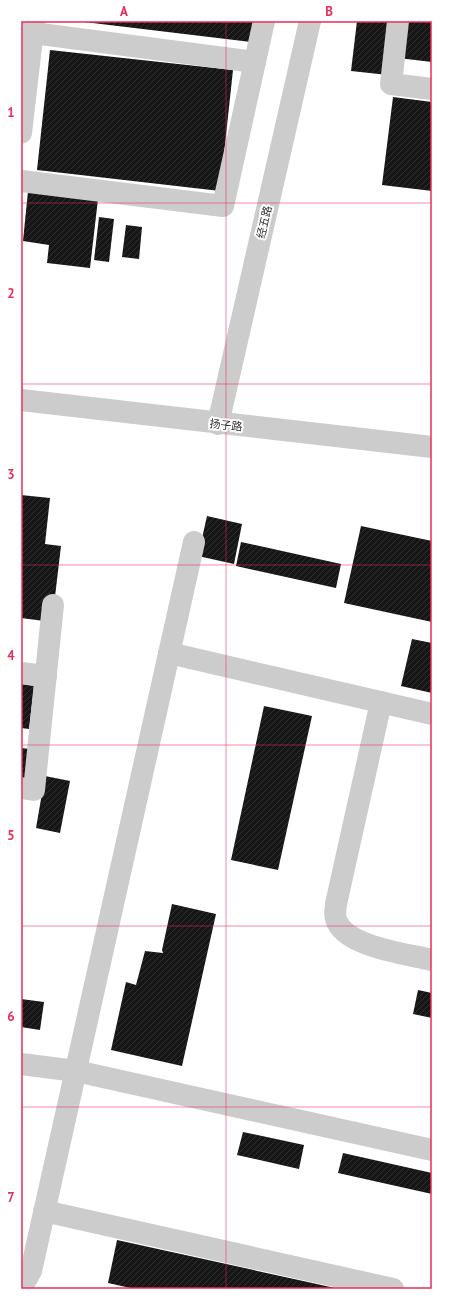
<svg xmlns="http://www.w3.org/2000/svg" width="453" height="1310" viewBox="0 0 453 1310" font-family="'PT Sans','Noto Sans SC',sans-serif">
  <style>
    .building { fill: url(#building-hatch) }
    .lines { fill: none; stroke-linecap: round; stroke-linejoin: round }
    .minor { stroke: #ccc; stroke-width: 22 }
    .grid { fill: none; stroke: #ea2c59; stroke-width: 1; stroke-opacity: 0.55 }
    .labels { text-anchor: middle; dominant-baseline: central; stroke-width: 4; stroke-linejoin: round; paint-order: stroke }
    .street-label { font-size: 11px; fill: #2f2f2f; stroke: #fff }
    .neatline { fill: none; stroke: #ea2c59; stroke-width: 1.5 }
    .grid-label { font-size: 13px; text-anchor: middle; font-weight: bold; fill: #ea2c59 }
  </style>
  <defs>
    <pattern id="building-hatch" width="6" height="6" patternUnits="userSpaceOnUse"><rect width="6" height="6" fill="#161616"/><path d="M-1 1l2-2M0 6l6-6M5 7l2-2" fill="none" stroke="#303030"/></pattern>
  </defs>
  <rect width="100%" height="100%" fill="#fff"/>
  <g class="building">
    <polygon points="76,21 253,21 251,42"/>
    <polygon points="357,21 394,21 388,75 351,71"/>
    <polygon points="403,21 432,21 432,62 398,58"/>
    <polygon points="50,50 233,70 220,191 37,170"/>
    <polygon points="393,97 432,102 432,191 382,185"/>
    <polygon points="28,191 98,199 90,268 47,263 49,245 23,241"/>
    <polygon points="99,217 114,219 109,262 94,260"/>
    <polygon points="126,225 142,227 139,259 122,257"/>
    <polygon points="21,495 50,498 45,544 61,546 52,622 21,618"/>
    <polygon points="207,516 242,524 234,564 198,556"/>
    <polygon points="361,526 432,541 432,622 344,603"/>
    <polygon points="241,542 341,564 336,588 236,566"/>
    <polygon points="412,639 432,643 432,693 401,686"/>
    <polygon points="21,684 34,686 29,729 21,728"/>
    <polygon points="264,706 312,716 278,870 231,860"/>
    <polygon points="21,748 30,749 26,783 21,782"/>
    <polygon points="45,776 70,781 60,833 36,828"/>
    <polygon points="172,904 216,914 182,1066 111,1050 126,982 136,985 145,951 163,953 162,950"/>
    <polygon points="418,990 432,993 432,1018 413,1014"/>
    <polygon points="21,999 44,1002 40,1030 21,1027"/>
    <polygon points="243,1132 304,1145 299,1169 237,1155"/>
    <polygon points="343,1153 432,1173 432,1194 338,1173"/>
    <polygon points="117,1240 335,1288 334,1289 135,1289 108,1283"/>
  </g>
  <g class="lines">
    <g class="minor">
      <polyline points="398,21 391,84 432,89"/>
      <polyline points="33,33 255,62"/>
      <polyline points="21,133 34,21"/>
      <polyline points="21,181 223,206 264,21"/>
      <polyline points="21,400 432,447"/>
      <polyline points="218,424 310,21"/>
      <polyline points="169,653 432,714"/>
      <polyline points="21,673 46,676"/>
      <path d="M381 702 336 904C336 908 334 915 336 919 344 947 408 954 432 960"/>
      <polyline points="21,788 34,790 53,605"/>
      <polyline points="21,1064 76,1071 432,1150"/>
      <polyline points="44,1211 393,1289"/>
      <polyline points="21,1289 31,1271 194,542"/>
    </g>
  </g>
  <path class="grid" d="M226 21V1289M21 203H432M21 384H432M21 565H432M21 745H432M21 926H432M21 1107H432"/>
  <g class="labels">
    <g class="street-label">
      <text transform="translate(264 222) rotate(-77)">经五路</text>
      <text transform="translate(226 425) rotate(6)">扬子路</text>
    </g>
  </g>
  <rect width="453" height="1310" fill="none" stroke="#ffffff" stroke-width="44"/>
  <rect x="22" y="22" width="409" height="1266" class="neatline"/>
  <g class="grid-label">
    <text x="124" y="16">A</text>
    <text x="329" y="16">B</text>
    <text x="11" y="117">1</text>
    <text x="11" y="298">2</text>
    <text x="11" y="479">3</text>
    <text x="11" y="660">4</text>
    <text x="11" y="840">5</text>
    <text x="11" y="1021">6</text>
    <text x="11" y="1202">7</text>
  </g>
</svg>
